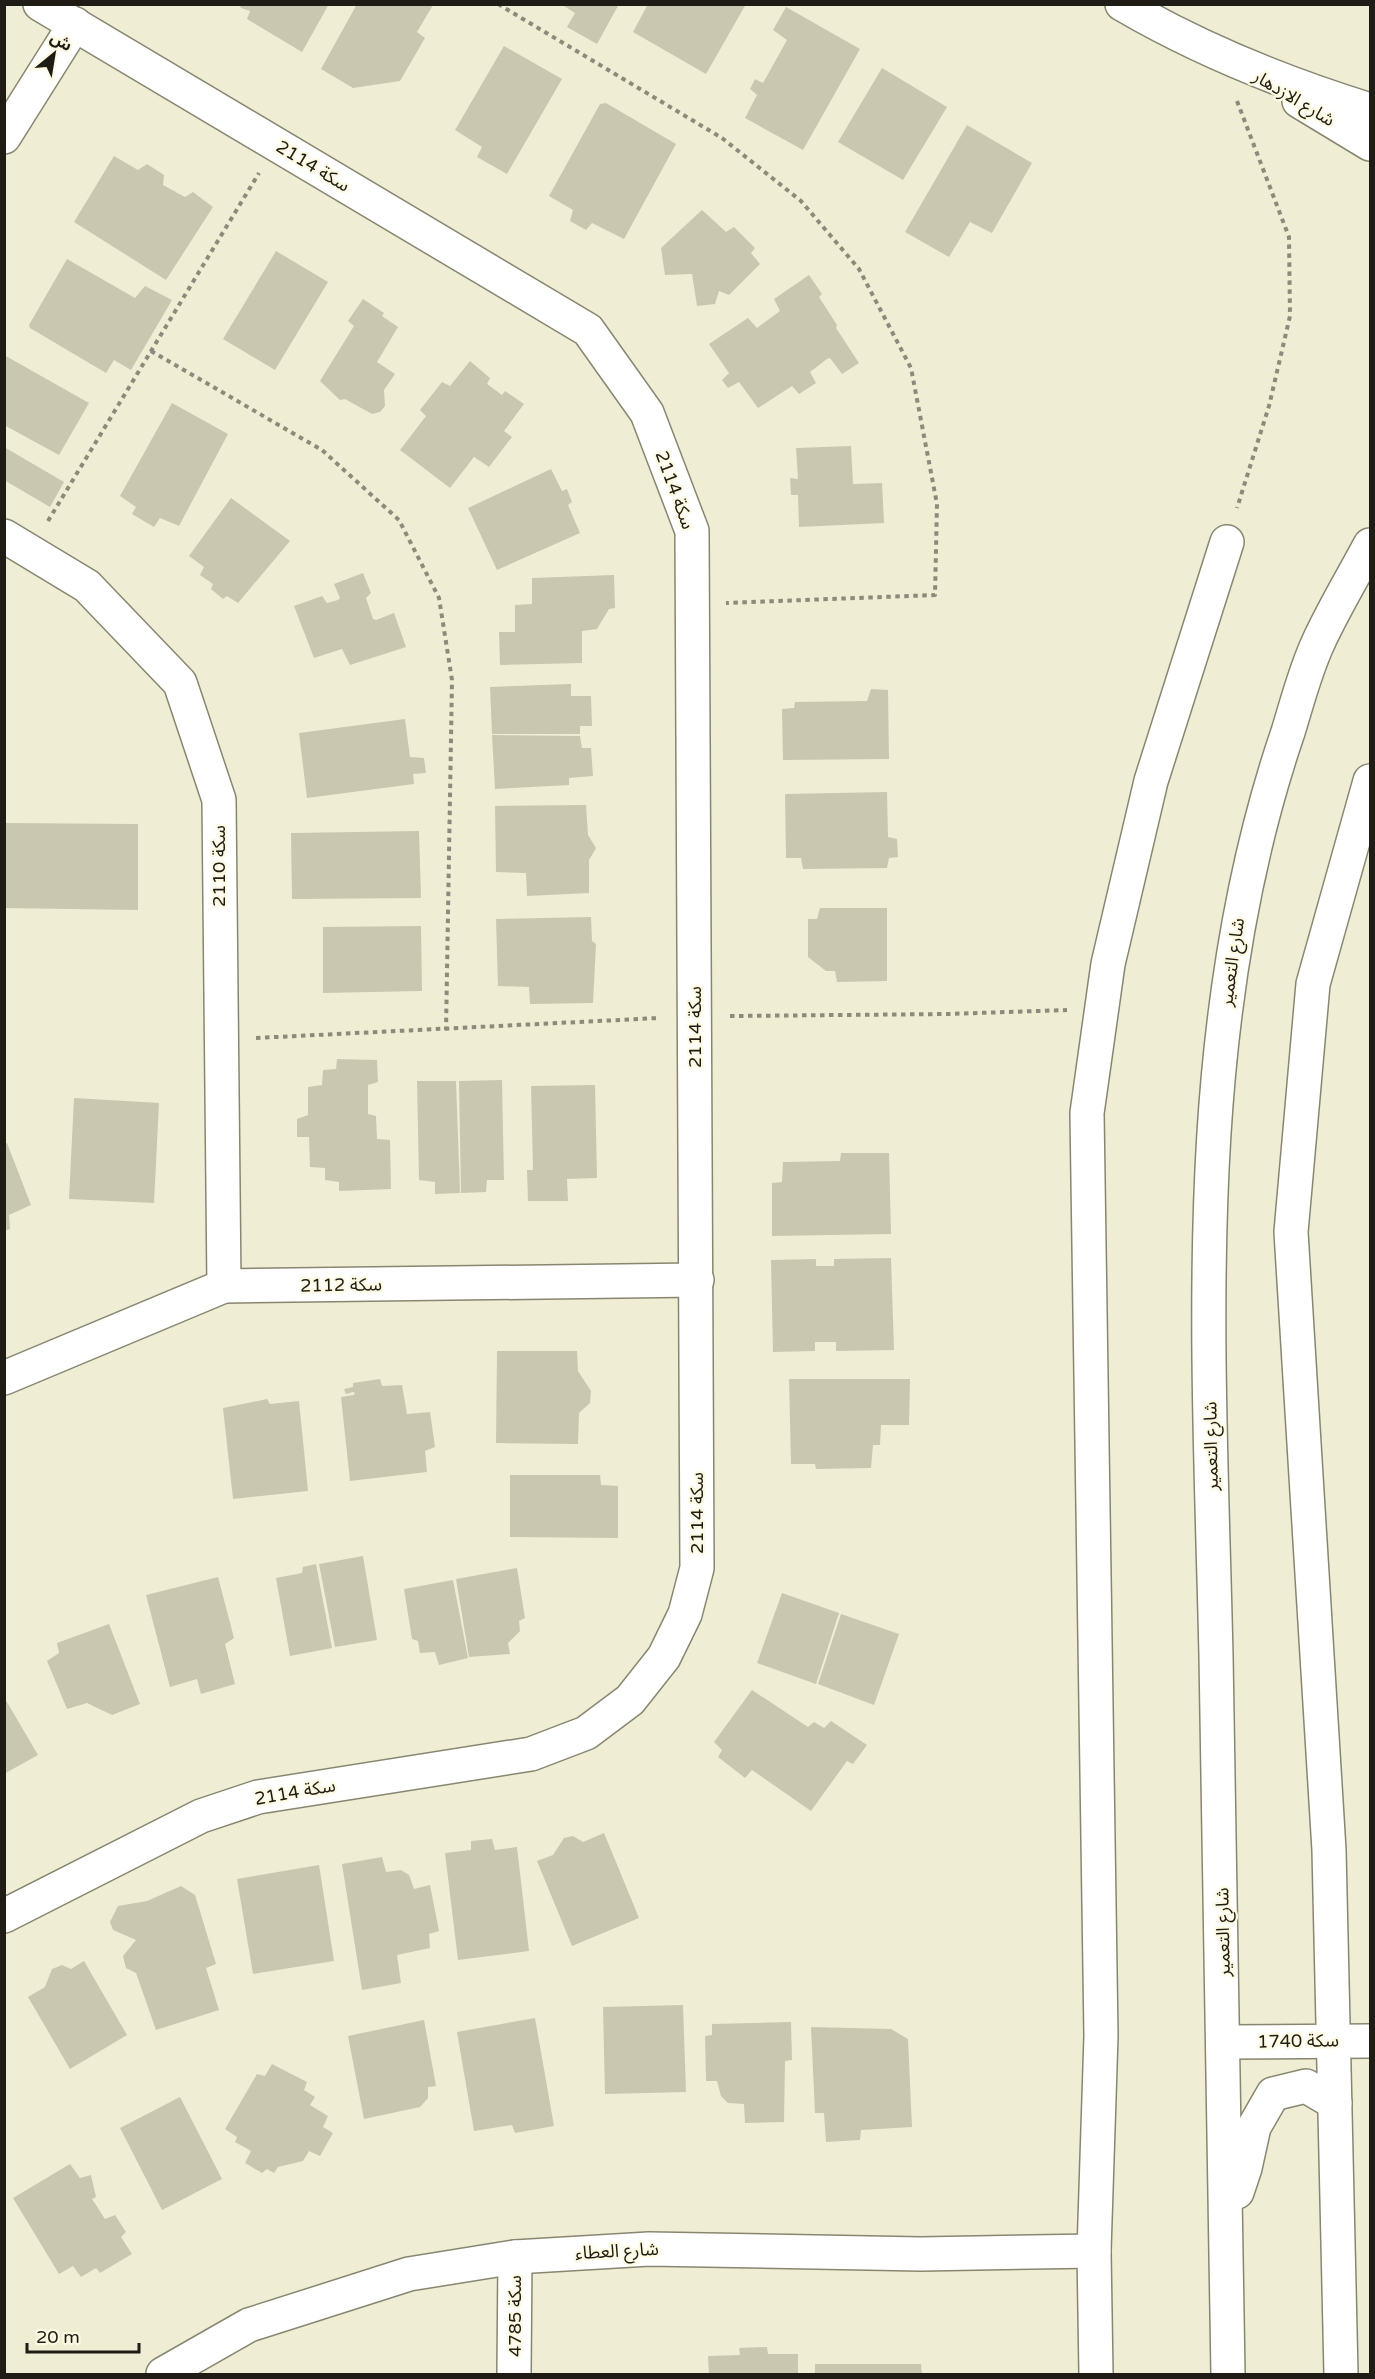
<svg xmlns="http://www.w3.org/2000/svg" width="1375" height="2379" viewBox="0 0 1375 2379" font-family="'Varela Round','Noto Sans Arabic',sans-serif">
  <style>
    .building { fill: #cac7b0 }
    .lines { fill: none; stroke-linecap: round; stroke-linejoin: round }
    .street-casing { stroke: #898670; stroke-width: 36 }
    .secondary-casing { stroke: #898670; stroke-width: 36 }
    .path { stroke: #8c8a79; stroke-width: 4; stroke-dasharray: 4.5 4.5; stroke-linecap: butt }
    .street { stroke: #fff; stroke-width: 33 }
    .secondary { stroke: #fff; stroke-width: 33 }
    .labels { text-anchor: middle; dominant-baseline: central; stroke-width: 4.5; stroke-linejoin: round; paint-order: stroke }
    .street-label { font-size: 18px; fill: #1e1c14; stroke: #fefae2 }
  </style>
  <rect width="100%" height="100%" fill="#f0edd5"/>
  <g class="building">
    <polygon points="239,4 329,4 302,52 247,19 250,11 241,8"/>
    <polygon points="357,4 433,5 417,32 425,38 400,81 353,88 321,69"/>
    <polygon points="561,4 619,4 597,44 567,27 575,13"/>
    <polygon points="648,4 746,4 706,74 633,32"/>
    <polygon points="786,7 860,49 803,150 745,118 757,95 750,89 755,79 763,83 787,40 773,30"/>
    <polygon points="504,46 562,79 507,174 477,157 482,147 455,130"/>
    <polygon points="882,68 947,107 903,180 838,142"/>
    <polygon points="606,103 676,144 624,239 592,223 586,230 570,221 573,210 549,196 600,104"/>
    <polygon points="967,125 1032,163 992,233 970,222 949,257 905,232"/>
    <polygon points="114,156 138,170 147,164 164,175 163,185 185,197 193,192 213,207 166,280 74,222"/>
    <polygon points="702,210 726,232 734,227 755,248 751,253 760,264 729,295 719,291 715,304 697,306 692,274 665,275 661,248"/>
    <polygon points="276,251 328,282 275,370 223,339"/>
    <polygon points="67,259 135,298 145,286 172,300 131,370 114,360 106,373 30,328 29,325"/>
    <polygon points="809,275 822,294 819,297 837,325 836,328 859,363 842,374 830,358 827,359 810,372 816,383 799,394 792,386 758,408 739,382 728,388 722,380 729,373 709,344 748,318 757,328 780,311 774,299"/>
    <polygon points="363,299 384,313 382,316 398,327 377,362 395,374 384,390 385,406 380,412 372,414 345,399 340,400 320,381 354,326 348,321"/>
    <polygon points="4,355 89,403 59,455 4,425"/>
    <polygon points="470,361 490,378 487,384 502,395 505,391 524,404 504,431 512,437 489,467 474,457 450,488 400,450 426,416 420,410 442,382 450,386"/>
    <polygon points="172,403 228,434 179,526 160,518 154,527 132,514 136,507 120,496"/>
    <polygon points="851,446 853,484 882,483 884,523 799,527 798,495 791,495 790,478 798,479 796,448"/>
    <polygon points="4,447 64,482 50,507 4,480"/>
    <polygon points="551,469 562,491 567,489 572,502 568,505 580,533 497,570 468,508"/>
    <polygon points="231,498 290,541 238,603 227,596 223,599 211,589 213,584 200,575 204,567 189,556"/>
    <polygon points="363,573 371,593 366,598 373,619 376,620 394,613 406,647 350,665 342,649 314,658 294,606 322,596 327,603 338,600 340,598 334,584"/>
    <polygon points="614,575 615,608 609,609 597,629 582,631 582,663 500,665 499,632 515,632 515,605 532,604 532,578"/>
    <polygon points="571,684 571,696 591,696 592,726 580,726 580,734 492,734 490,687"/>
    <polygon points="871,689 888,690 889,759 783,760 782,709 794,708 795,702 867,701"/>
    <polygon points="405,719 410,757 424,758 426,773 413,774 414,784 307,798 299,733"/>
    <polygon points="492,735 580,736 582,748 591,748 593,776 569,778 569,785 495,789"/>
    <polygon points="887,792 888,837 897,839 898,857 889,858 887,868 803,869 801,858 786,858 785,794"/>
    <polygon points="586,805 588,835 596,848 589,860 589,893 527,896 526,873 496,872 495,806"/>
    <polygon points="4,823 138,824 138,910 4,908"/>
    <polygon points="419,831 421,898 292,899 291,833"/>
    <polygon points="820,908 887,908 887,981 837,982 835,971 826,971 808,957 808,919 817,919"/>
    <polygon points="591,917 592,941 596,944 593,1003 530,1004 529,987 498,986 496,919"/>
    <polygon points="421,926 422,991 323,993 323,927"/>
    <polygon points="337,1059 377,1060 378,1082 368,1085 368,1114 376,1116 377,1139 390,1140 391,1189 339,1191 339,1182 325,1180 325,1168 310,1167 309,1137 297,1137 297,1119 308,1115 308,1087 322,1085 323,1070 336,1069"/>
    <polygon points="502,1080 504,1180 487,1180 486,1192 461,1193 459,1081"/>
    <polygon points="417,1081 456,1081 460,1193 435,1194 435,1182 419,1180"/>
    <polygon points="595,1085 597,1178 567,1179 568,1201 528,1201 527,1170 533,1170 531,1086"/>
    <polygon points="74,1098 159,1103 154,1203 69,1199"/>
    <polygon points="7,1143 31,1205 9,1215 10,1229 4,1231 4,1144"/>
    <polygon points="841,1153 889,1153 891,1234 772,1236 772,1183 782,1182 783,1162 840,1161"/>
    <polygon points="891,1258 894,1350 836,1351 836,1342 815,1342 815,1351 773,1352 771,1260 816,1259 816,1266 834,1266 834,1259"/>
    <polygon points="497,1351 577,1351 578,1371 591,1391 590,1403 579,1413 578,1444 496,1443"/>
    <polygon points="380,1379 382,1386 402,1385 407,1414 430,1412 435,1447 425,1451 427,1472 350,1481 341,1397 354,1395 355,1393 353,1392 346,1394 344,1389 353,1387 353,1383"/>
    <polygon points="789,1379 910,1379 909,1425 881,1425 880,1445 873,1445 871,1468 816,1469 815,1464 791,1464"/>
    <polygon points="267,1399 270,1404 299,1401 308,1491 233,1499 223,1408"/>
    <polygon points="510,1475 600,1475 601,1485 618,1486 618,1538 510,1537"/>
    <polygon points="363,1556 377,1640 335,1647 319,1564"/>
    <polygon points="316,1564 332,1648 290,1656 276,1578 302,1573 303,1567"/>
    <polygon points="517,1568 525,1618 519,1621 520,1631 508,1643 510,1654 469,1657 456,1579"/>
    <polygon points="218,1577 234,1638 225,1644 235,1684 201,1694 197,1679 170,1687 146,1595"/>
    <polygon points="453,1580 468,1658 439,1665 435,1652 420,1653 418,1641 412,1639 404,1589"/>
    <polygon points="782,1593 839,1613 816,1684 757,1663"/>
    <polygon points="841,1614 899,1634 874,1705 818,1684"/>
    <polygon points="109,1624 140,1704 112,1715 87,1703 67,1709 47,1661 59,1653 57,1643"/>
    <polygon points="752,1690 808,1727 814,1722 824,1728 831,1721 867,1745 853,1764 847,1761 811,1811 752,1770 745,1778 718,1757 722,1750 714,1742"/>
    <polygon points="4,1697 38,1755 4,1774"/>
    <polygon points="604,1833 639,1918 572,1946 537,1861 553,1855 564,1838 573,1836 583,1842"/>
    <polygon points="492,1839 495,1850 517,1847 529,1951 458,1960 445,1853 471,1850 471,1841"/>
    <polygon points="382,1857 386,1872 401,1870 409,1875 414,1889 430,1885 439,1931 429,1934 430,1948 397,1955 401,1983 362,1990 342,1864"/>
    <polygon points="319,1865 334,1961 253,1974 237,1879"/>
    <polygon points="181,1886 195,1895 216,1964 206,1968 219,2010 156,2030 136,1973 126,1968 123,1956 136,1940 113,1930 110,1922 118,1906 147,1901"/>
    <polygon points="84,1961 127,2035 70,2069 28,1997 45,1987 52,1969 62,1965 71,1969"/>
    <polygon points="683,2005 686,2092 605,2094 603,2007"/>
    <polygon points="535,2018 554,2126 515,2133 512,2125 474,2131 457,2032"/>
    <polygon points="424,2020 436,2086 428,2087 428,2098 420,2107 364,2119 348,2036"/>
    <polygon points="791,2022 792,2060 785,2061 784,2122 745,2123 744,2104 728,2103 721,2096 717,2081 706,2081 705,2036 712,2035 712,2024"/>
    <polygon points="811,2027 891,2029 908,2039 912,2127 861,2130 860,2140 826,2142 824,2113 815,2113"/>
    <polygon points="272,2064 307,2082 304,2090 315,2097 310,2105 328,2116 323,2127 333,2133 320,2156 309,2151 303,2161 278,2167 274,2173 267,2169 262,2173 245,2163 251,2151 235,2142 237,2137 225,2129 257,2074 265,2076"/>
    <polygon points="180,2097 222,2179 162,2210 120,2128"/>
    <polygon points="70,2164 80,2178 91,2175 96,2197 92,2199 105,2219 115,2215 126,2232 121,2237 132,2254 100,2273 96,2268 81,2277 73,2266 59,2274 13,2198"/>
    <polygon points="767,2347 768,2354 798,2354 798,2374 709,2374 708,2356 740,2355 739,2348"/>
    <polygon points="815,2364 921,2364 922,2374 815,2374"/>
  </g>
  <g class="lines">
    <defs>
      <g id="street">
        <polyline points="4,137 75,24"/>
        <polyline points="4,536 87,586 180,683 219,800 224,1286"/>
        <polyline points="4,1378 224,1286 697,1280"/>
        <polyline points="4,1916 201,1816 258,1797 531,1754 586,1733 630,1700 664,1657 685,1614 697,1568 692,531 647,413 588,330 40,4"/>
        <polyline points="1225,2042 1370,2041"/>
        <polyline points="514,2374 515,2257"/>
        <polyline points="1096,2374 1094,2251 1101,2036 1087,1113 1108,964 1151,781 1227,542"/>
        <polyline points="1341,2374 1329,1850 1291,1232 1313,984 1370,781"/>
      </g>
      <g id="secondary">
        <path d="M1122 4C1199 49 1286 84 1370 110"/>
        <polyline points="1299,101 1370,144"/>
        <polyline points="1237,2192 1245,2168 1254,2127 1273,2094 1306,2086 1335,2103"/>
        <polyline points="163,2374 249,2325 409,2274 515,2257 649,2249 921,2254 1094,2251"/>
        <path d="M1228 2374C1226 2135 1222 1896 1216 1656 1209 1346 1186 1030 1288 732 1297 703 1305 671 1318 643 1333 610 1353 577 1370 545"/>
      </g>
    </defs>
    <use href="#street" class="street-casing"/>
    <use href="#secondary" class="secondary-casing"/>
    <g class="path">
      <polyline points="498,4 722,138 801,201 859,269 911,368 937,504 935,595 726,603"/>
      <polyline points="1237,101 1289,237 1290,316 1269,406 1237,508"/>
      <polyline points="151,351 322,450 399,520 439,598 452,680 446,1030"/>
      <polyline points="48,521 259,173"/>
      <polyline points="730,1016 947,1014 1067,1010"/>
      <polyline points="256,1038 659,1018"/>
    </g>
    <use href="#street" class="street"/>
    <use href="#secondary" class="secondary"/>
  </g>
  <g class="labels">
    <g class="street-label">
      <text transform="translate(1294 98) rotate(31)">شارع الازدهار</text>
      <text transform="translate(313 166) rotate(31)">سكة 2114</text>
      <text transform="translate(675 490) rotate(70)">سكة 2114</text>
      <text transform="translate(219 866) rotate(-90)">سكة 2110</text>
      <text transform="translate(1232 962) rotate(-82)">شارع التعمير</text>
      <text transform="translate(695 1027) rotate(-90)">سكة 2114</text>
      <text transform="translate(341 1285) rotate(-1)">سكة 2112</text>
      <text transform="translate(1211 1446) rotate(-91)">شارع التعمير</text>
      <text transform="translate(697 1513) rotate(-90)">سكة 2114</text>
      <text transform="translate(295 1792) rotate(-10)">سكة 2114</text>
      <text transform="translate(1223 1932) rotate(-91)">شارع التعمير</text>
      <text transform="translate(1298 2041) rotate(-1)">سكة 1740</text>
      <text transform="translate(617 2251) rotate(-3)">شارع العطاء</text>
      <text transform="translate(515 2316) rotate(-90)">سكة 4785</text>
    </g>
  </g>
  <rect width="1375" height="2379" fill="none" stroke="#1e1c14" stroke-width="12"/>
  <g transform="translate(54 54) rotate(30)" stroke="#fefae2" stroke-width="4.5" paint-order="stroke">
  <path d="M0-4.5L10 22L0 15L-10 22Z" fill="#1e1c14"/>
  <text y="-9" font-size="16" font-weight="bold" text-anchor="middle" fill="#1e1c14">ش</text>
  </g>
  <path d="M27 2343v9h112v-9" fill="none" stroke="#1e1c14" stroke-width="3"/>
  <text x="36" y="2343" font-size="18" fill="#1e1c14" stroke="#fefae2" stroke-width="4.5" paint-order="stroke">20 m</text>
</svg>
